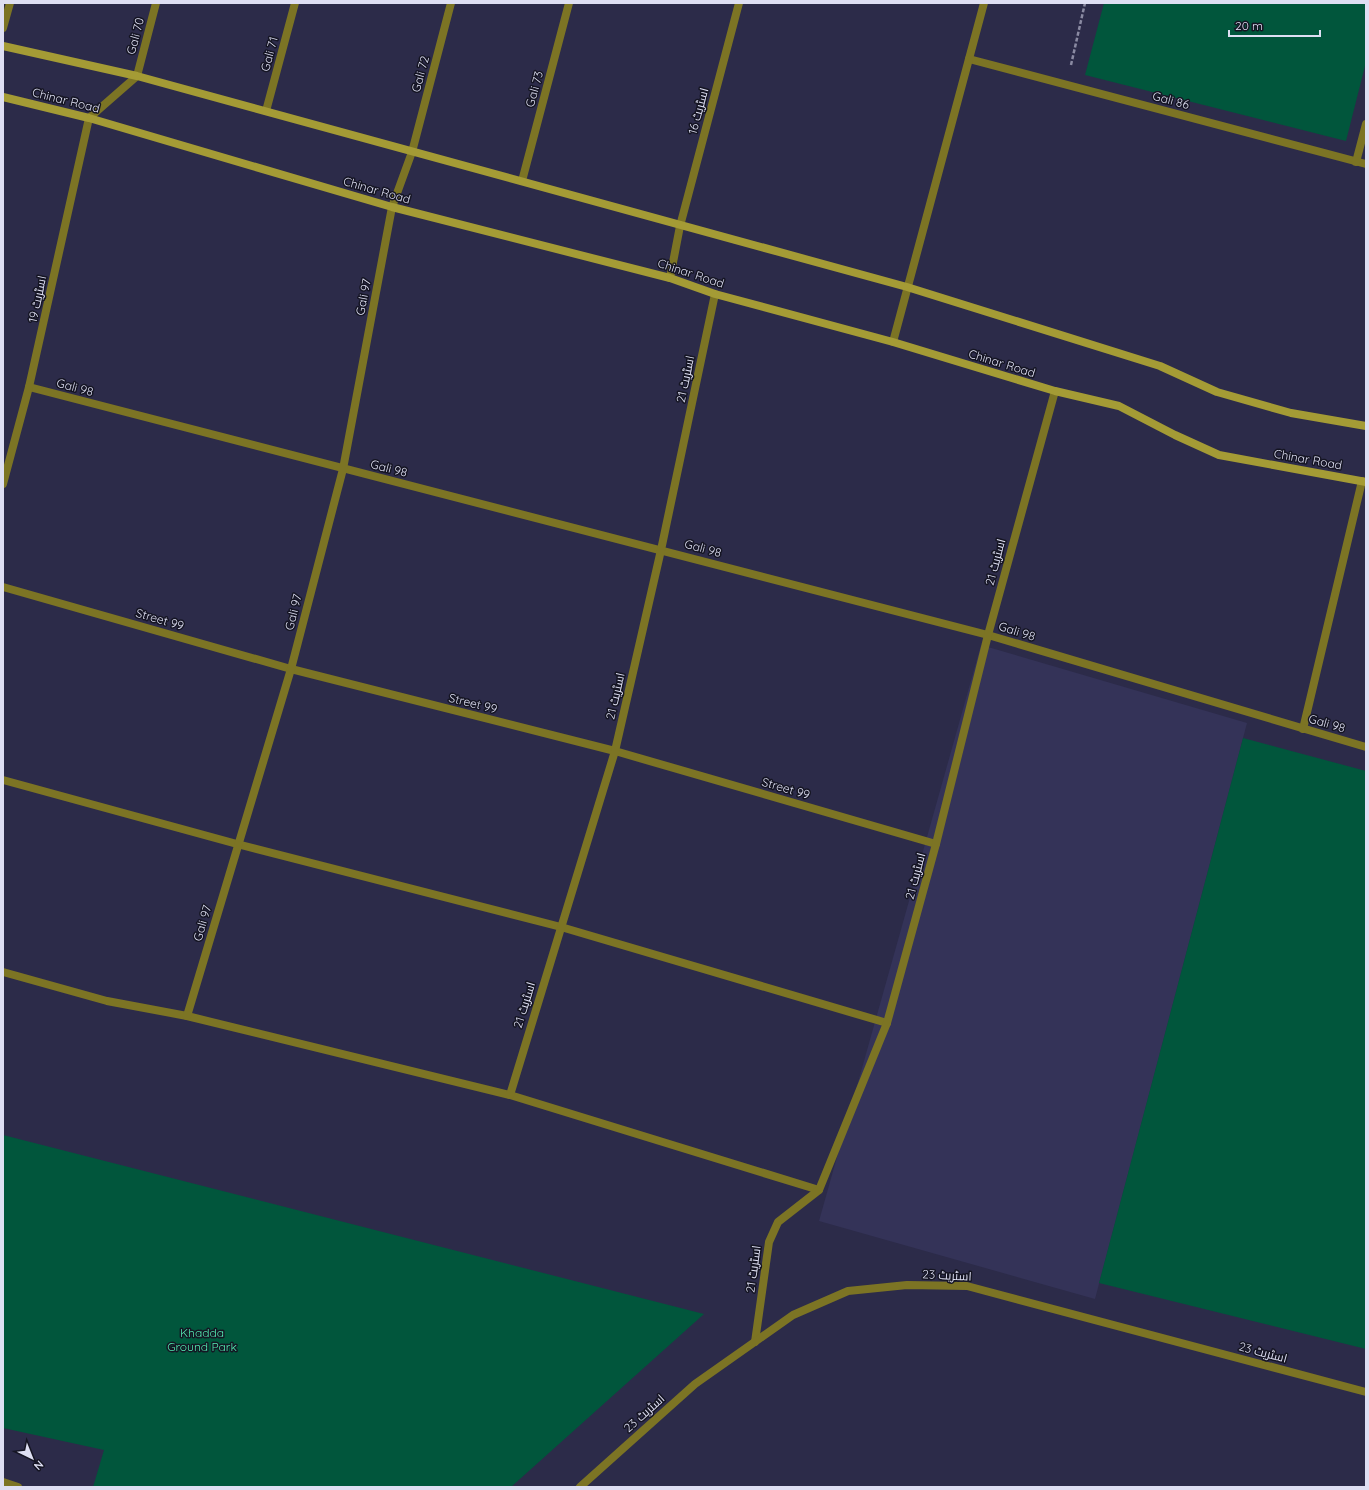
<svg xmlns="http://www.w3.org/2000/svg" width="1369" height="1490" viewBox="0 0 1369 1490" font-family="Quicksand,Cairo,sans-serif">
  <style>
    .built { fill: #343358 }
    .green { fill: #01563c }
    .lines { fill: none; stroke-linecap: round; stroke-linejoin: round }
    .path { stroke: #8a8aa2; stroke-width: 2.5; stroke-dasharray: 4 2; stroke-linecap: butt }
    .lane { stroke: #7c7424; stroke-width: 8 }
    .street { stroke: #7c7424; stroke-width: 8 }
    .secondary { stroke: #a49b35; stroke-width: 8 }
    .labels { text-anchor: middle; dominant-baseline: central; stroke-width: 3; stroke-linejoin: round; paint-order: stroke }
    .street-label { font-size: 12px; fill: #dedff3; stroke: #151523 }
    .park-label { font-size: 12px; fill: #52ecb2; stroke: #151523 }
  </style>
  <rect width="100%" height="100%" fill="#2c2b49"/>
  <polygon class="built" points="981,645 1247,723 1095,1299 819,1221"/>
  <g class="green">
    <polygon points="1104,3 1366,3 1366,62 1346,141 1085,75"/>
    <polygon points="1243,738 1366,771 1366,1349 1099,1283"/>
    <polygon points="3,1135 704,1314 511,1487 93,1487 104,1450 3,1428"/>
  </g>
  <g class="lines">
    <polyline class="path" points="1071,65 1085,3"/>
    <polyline class="lane" points="1303,729 1362,481"/>
    <g class="street">
      <polyline points="3,28 10,3"/>
      <polyline points="969,59 1366,164"/>
      <polyline points="266,111 295,3"/>
      <polyline points="1356,162 1366,124"/>
      <polyline points="522,181 569,3"/>
      <polyline points="670,278 680,226 739,3"/>
      <polyline points="893,342 984,3"/>
      <polyline points="29,387 988,635 1366,747"/>
      <polyline points="3,484 29,387 89,118 137,76 156,3"/>
      <polyline points="3,587 291,669 615,751 936,844"/>
      <polyline points="3,780 237,844 561,927 887,1023"/>
      <polyline points="3,972 107,1001 187,1016 510,1095 819,1190"/>
      <polyline points="187,1016 291,669 343,469 392,207 412,152 451,3"/>
      <polyline points="510,1095 615,751 661,550 715,294"/>
      <polyline points="755,1342 769,1242 778,1222 819,1190 887,1023 936,844 988,635 1055,391"/>
      <polyline points="3,1482 18,1487"/>
      <polyline points="580,1487 695,1384 793,1315 848,1291 907,1285 967,1286 1366,1392"/>
    </g>
    <g class="secondary">
      <polyline points="3,46 137,76 907,287 1160,366 1217,392 1291,413 1366,426"/>
      <polyline points="3,97 89,118 392,207 670,278 715,294 893,342 1055,391 1119,406 1175,435 1219,455 1366,482"/>
    </g>
  </g>
  <g class="labels">
    <g class="street-label">
      <text transform="translate(135 36) rotate(-75)">Gali 70</text>
      <text transform="translate(269 54) rotate(-75)">Gali 71</text>
      <text transform="translate(420 74) rotate(-75)">Gali 72</text>
      <text transform="translate(534 89) rotate(-75)">Gali 73</text>
      <text transform="translate(66 100) rotate(14)">Chinar Road</text>
      <text transform="translate(1171 100) rotate(15)">Gali 86</text>
      <text transform="translate(698 111) rotate(-75)">اسٹریٹ 16</text>
      <text transform="translate(377 190) rotate(16)">Chinar Road</text>
      <text transform="translate(691 273) rotate(18)">Chinar Road</text>
      <text transform="translate(363 297) rotate(-79)">Gali 97</text>
      <text transform="translate(37 299) rotate(-78)">اسٹریٹ 19</text>
      <text transform="translate(1002 363) rotate(17)">Chinar Road</text>
      <text transform="translate(685 379) rotate(-78)">اسٹریٹ 21</text>
      <text transform="translate(75 387) rotate(15)">Gali 98</text>
      <text transform="translate(1308 459) rotate(10)">Chinar Road</text>
      <text transform="translate(389 468) rotate(14)">Gali 98</text>
      <text transform="translate(703 548) rotate(15)">Gali 98</text>
      <text transform="translate(995 562) rotate(-75)">اسٹریٹ 21</text>
      <text transform="translate(293 612) rotate(-76)">Gali 97</text>
      <text transform="translate(160 619) rotate(16)">Street 99</text>
      <text transform="translate(1017 631) rotate(17)">Gali 98</text>
      <text transform="translate(615 696) rotate(-77)">اسٹریٹ 21</text>
      <text transform="translate(473 703) rotate(14)">Street 99</text>
      <text transform="translate(1327 723) rotate(16)">Gali 98</text>
      <text transform="translate(786 788) rotate(16)">Street 99</text>
      <text transform="translate(915 876) rotate(-75)">اسٹریٹ 21</text>
      <text transform="translate(202 923) rotate(-74)">Gali 97</text>
      <text transform="translate(524 1005) rotate(-73)">اسٹریٹ 21</text>
      <text transform="translate(753 1269) rotate(-82)">اسٹریٹ 21</text>
      <text transform="translate(947 1275) rotate(3)">اسٹریٹ 23</text>
      <text transform="translate(1263 1352) rotate(15)">اسٹریٹ 23</text>
      <text transform="translate(644 1413) rotate(-42)">اسٹریٹ 23</text>
    </g>
    <g class="park-label">
      <text x="202" y="1332">Khadda<tspan x="202" dy="14">Ground Park</tspan></text>
    </g>
  </g>
  <rect width="1369" height="1490" fill="none" stroke="#dedff3" stroke-width="8"/>
  <g transform="translate(32 1458) rotate(137)" stroke="#151523" stroke-width="3" paint-order="stroke">
  <path d="M0-3L7 15L0 10L-7 15Z" fill="#dedff3"/>
  <text y="-6" font-size="11" font-weight="bold" text-anchor="middle" fill="#dedff3">N</text>
  </g>
  <path d="M1229 30v6h91v-6" fill="none" stroke="#dedff3" stroke-width="2"/>
  <text x="1235" y="30" font-size="12" fill="#dedff3" stroke="#151523" stroke-width="3" paint-order="stroke">20 m</text>
</svg>
